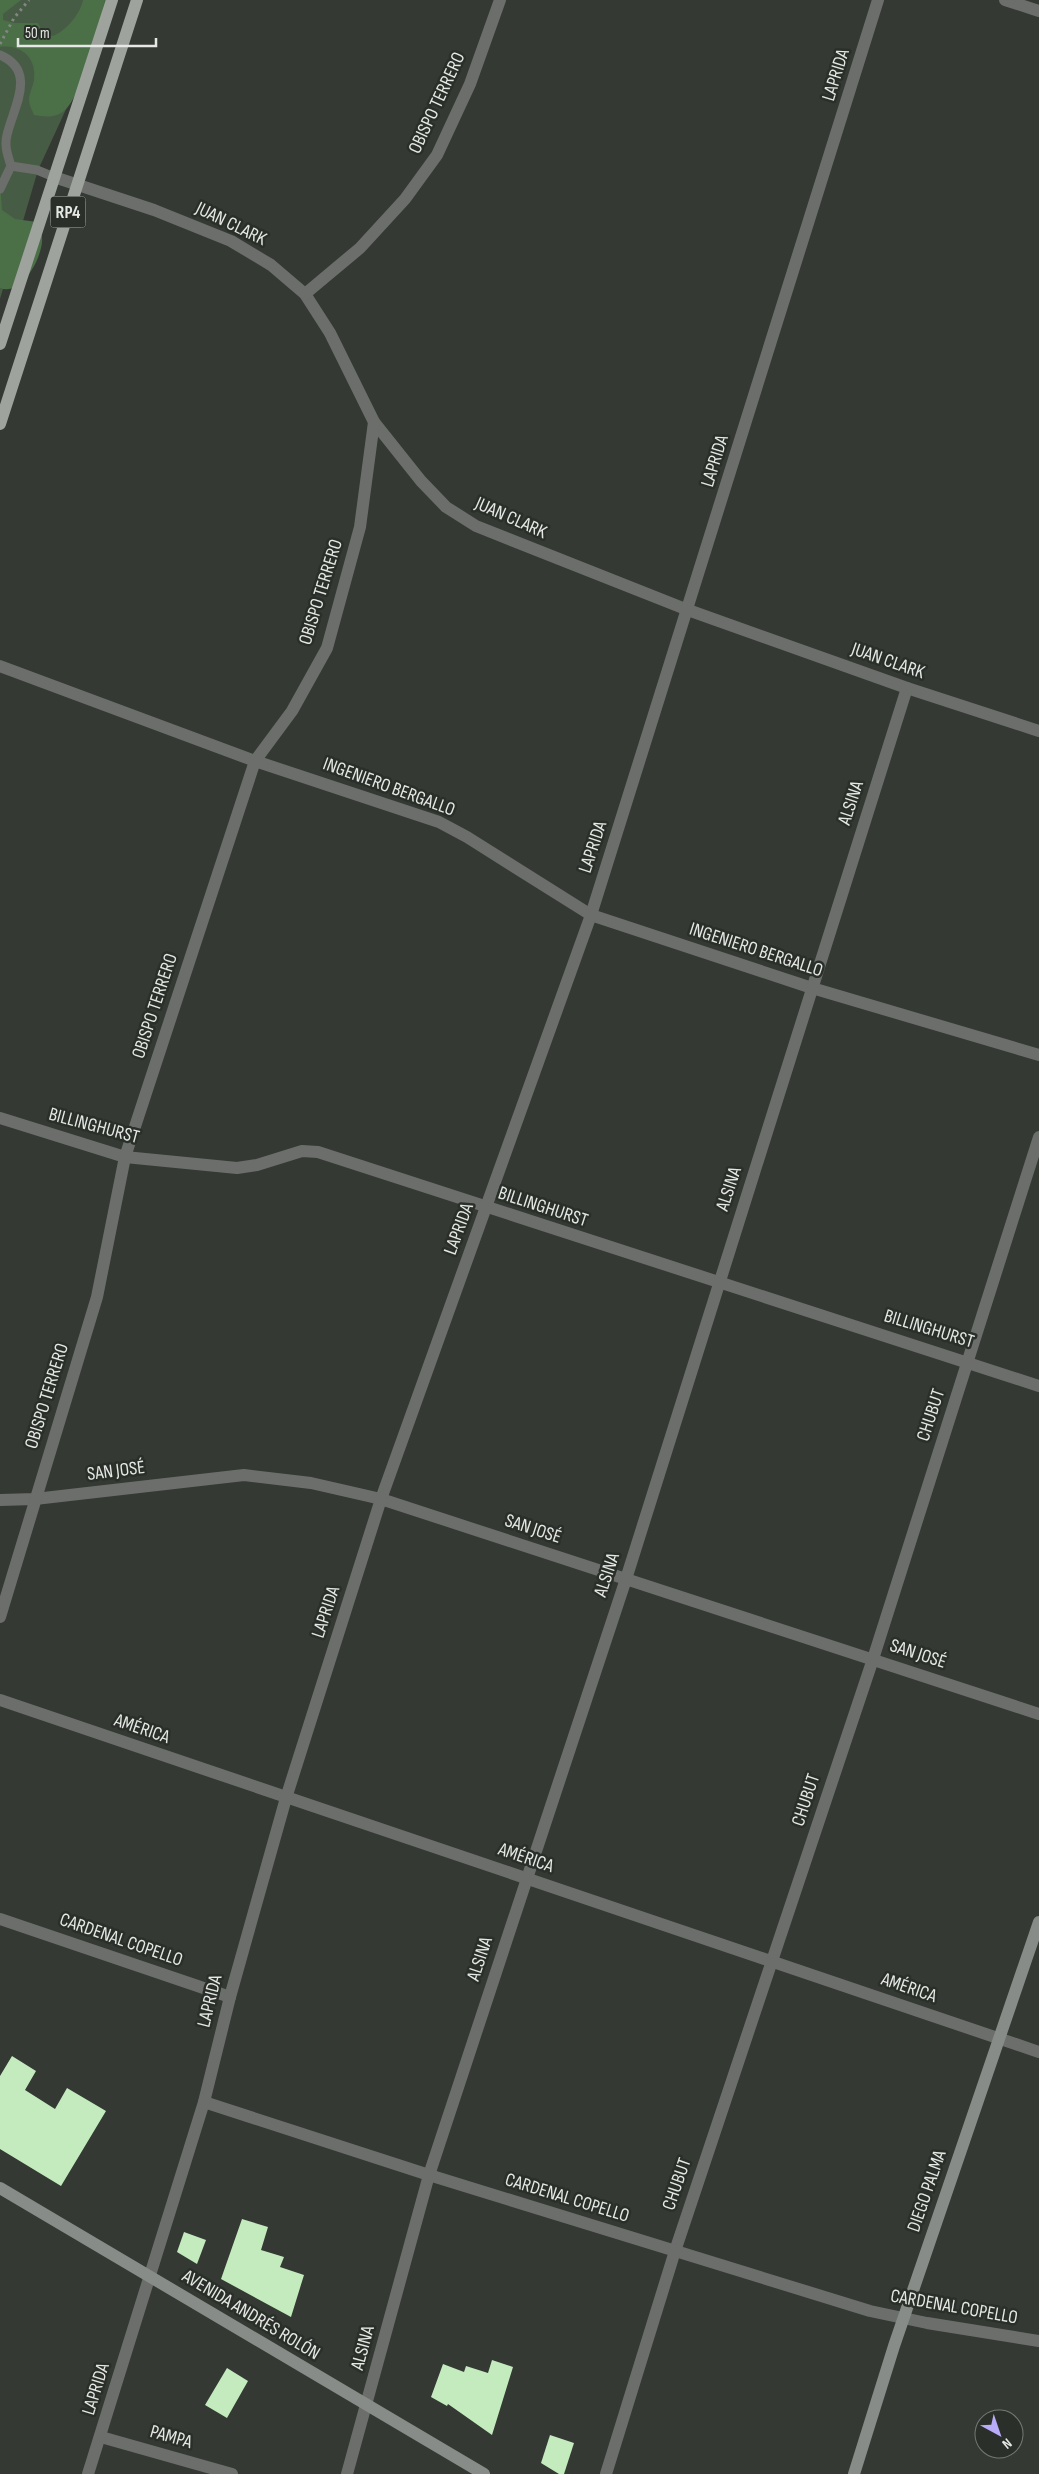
<svg xmlns="http://www.w3.org/2000/svg" width="1039" height="2474" viewBox="0 0 1039 2474" font-family="'Sofia Sans Condensed',sans-serif">
  <style>
    .green { fill: #475c44 }
    .forest { fill: #4b6f47 }
    .building { fill: #c3ebbd }
    .lines { fill: none; stroke-linecap: round; stroke-linejoin: round }
    .path { stroke: #838783; stroke-width: 3; stroke-dasharray: 2.5 4; stroke-linecap: butt }
    .lane { stroke: #6c6e6b; stroke-width: 9 }
    .street { stroke: #6c6e6b; stroke-width: 12 }
    .secondary { stroke: #888c88; stroke-width: 12 }
    .primary { stroke: #9ea39e; stroke-width: 12 }
    .labels { text-anchor: middle; dominant-baseline: central; stroke-width: 5; stroke-linejoin: round; paint-order: stroke }
    .shield { fill: #2a2f2a; stroke: #adb0ac; stroke-width: 1 }
    .shield-label { font-size: 18px; font-weight: bold; fill: #e5e8e4 }
    .street-label { font-size: 19px; fill: #e5e8e4; stroke: #2a2f2a }
  </style>
  <rect width="100%" height="100%" fill="#343934"/>
  <polygon class="green" points="0,0 107,0 86,66 38,170 0,299"/>
  <g class="forest">
    <path d="M0 0H21L3 14V20L14 23H38L43 33 53 36C67 30 80 14 83 0H105C98 26 83 95 64 111 56 118 44 117 34 115 32 110 29 105 29 100 29 93 33 87 34 80 37 58 21 44 0 47Z"/>
    <path d="M0 181 2 210 15 219 37 222C39 226 42 232 42 237 44 255 22 297 0 288Z"/>
  </g>
  <g class="building">
    <polygon points="12,2056 36,2071 25,2090 55,2109 67,2088 106,2111 61,2186 0,2149 0,2076"/>
    <polygon points="242,2219 268,2227 261,2250 284,2257 280,2267 304,2275 291,2317 221,2279"/>
    <polygon points="184,2232 206,2240 197,2264 177,2252"/>
    <polygon points="492,2360 513,2367 492,2435 448,2404 447,2406 431,2397 443,2364 464,2372 466,2366 488,2373"/>
    <polygon points="227,2368 248,2381 227,2418 205,2405"/>
    <polygon points="550,2435 574,2443 564,2474 559,2474 541,2463"/>
  </g>
  <g class="lines">
    <polyline class="path" points="0,44 14,18 29,0"/>
    <g class="lane">
      <path d="M0 55C38 71 13 108 7 135 4 146 8 156 11 166L0 189"/>
      <polyline points="11,166 37,170 54,177"/>
    </g>
    <g class="street">
      <polyline points="1005,0 1039,11"/>
      <polyline points="54,177 154,210 231,241 271,265 305,294 330,333 374,422 421,481 446,507 476,526 688,610 907,688 1039,731"/>
      <polyline points="305,294 360,248 405,199 437,155 470,84 500,0"/>
      <polyline points="0,666 255,761 439,822 467,837 591,915 812,988 1039,1055"/>
      <polyline points="0,1118 125,1157 237,1168 257,1165 302,1151 318,1152 1039,1386"/>
      <polyline points="0,1500 35,1499 244,1475 311,1483 381,1499 1039,1714"/>
      <polyline points="0,1617 97,1297 125,1157 255,761 292,711 327,648 360,527 374,422"/>
      <polyline points="0,1700 1039,2052"/>
      <polyline points="0,1919 230,1997"/>
      <polyline points="204,2102 429,2175 870,2311 927,2323 1039,2341"/>
      <polyline points="101,2437 232,2474"/>
      <polyline points="88,2474 204,2102 230,1997 286,1798 381,1499 591,915 878,0"/>
      <polyline points="347,2474 429,2175 626,1579 907,688"/>
      <polyline points="606,2474 675,2251 873,1659 1039,1137"/>
    </g>
    <g class="secondary">
      <polyline points="0,2188 484,2474"/>
      <polyline points="854,2474 894,2346 1039,1922"/>
    </g>
    <g class="primary">
      <polyline points="0,344 112,0"/>
      <polyline points="0,424 137,0"/>
    </g>
  </g>
  <g class="labels">
    <rect class="shield" x="50.5" y="196.5" width="35" height="31" rx="4"/>
    <g class="shield-label">
      <text x="68" y="212">RP4</text>
    </g>
    <g class="street-label">
      <text transform="translate(836 75) rotate(-73)">LAPRIDA</text>
      <text transform="translate(437 103) rotate(-65)">OBISPO TERRERO</text>
      <text transform="translate(231 224) rotate(26)">JUAN CLARK</text>
      <text transform="translate(715 461) rotate(-73)">LAPRIDA</text>
      <text transform="translate(511 518) rotate(24)">JUAN CLARK</text>
      <text transform="translate(321 592) rotate(-73)">OBISPO TERRERO</text>
      <text transform="translate(888 661) rotate(19)">JUAN CLARK</text>
      <text transform="translate(389 787) rotate(20)">INGENIERO BERGALLO</text>
      <text transform="translate(851 803) rotate(-72)">ALSINA</text>
      <text transform="translate(593 847) rotate(-72)">LAPRIDA</text>
      <text transform="translate(756 950) rotate(18)">INGENIERO BERGALLO</text>
      <text transform="translate(155 1006) rotate(-72)">OBISPO TERRERO</text>
      <text transform="translate(94 1126) rotate(15)">BILLINGHURST</text>
      <text transform="translate(729 1189) rotate(-72)">ALSINA</text>
      <text transform="translate(543 1207) rotate(18)">BILLINGHURST</text>
      <text transform="translate(459 1229) rotate(-70)">LAPRIDA</text>
      <text transform="translate(929 1329) rotate(17)">BILLINGHURST</text>
      <text transform="translate(47 1396) rotate(-73)">OBISPO TERRERO</text>
      <text transform="translate(931 1415) rotate(-72)">CHUBUT</text>
      <text transform="translate(116 1471) rotate(-7)">SAN JOSÉ</text>
      <text transform="translate(533 1529) rotate(18)">SAN JOSÉ</text>
      <text transform="translate(607 1575) rotate(-72)">ALSINA</text>
      <text transform="translate(326 1612) rotate(-72)">LAPRIDA</text>
      <text transform="translate(918 1654) rotate(18)">SAN JOSÉ</text>
      <text transform="translate(142 1729) rotate(19)">AMÉRICA</text>
      <text transform="translate(806 1800) rotate(-72)">CHUBUT</text>
      <text transform="translate(526 1858) rotate(19)">AMÉRICA</text>
      <text transform="translate(121 1940) rotate(19)">CARDENAL COPELLO</text>
      <text transform="translate(480 1959) rotate(-72)">ALSINA</text>
      <text transform="translate(909 1988) rotate(19)">AMÉRICA</text>
      <text transform="translate(210 2001) rotate(-76)">LAPRIDA</text>
      <text transform="translate(677 2184) rotate(-71)">CHUBUT</text>
      <text transform="translate(927 2191) rotate(-71)">DIEGO PALMA</text>
      <text transform="translate(567 2198) rotate(17)">CARDENAL COPELLO</text>
      <text transform="translate(954 2307) rotate(10)">CARDENAL COPELLO</text>
      <text transform="translate(251 2315) rotate(31)">AVENIDA ANDRÉS ROLÓN</text>
      <text transform="translate(363 2348) rotate(-75)">ALSINA</text>
      <text transform="translate(96 2389) rotate(-73)">LAPRIDA</text>
      <text transform="translate(171 2437) rotate(16)">PAMPA</text>
    </g>
  </g>
  <g transform="translate(999 2434) rotate(140)"><circle r="24" fill="#2a2f2a" stroke="#757974"/>
  <path d="M0-4L9 19L0 12L-9 19Z" fill="#b8abf7"/>
  <text y="-8" font-size="14" font-weight="bold" text-anchor="middle" fill="#e5e8e4">N</text>
  </g>
  <path d="M18 38v8h138v-8" fill="none" stroke="#e5e8e4" stroke-width="2.5"/>
  <text x="25" y="38" font-size="15" fill="#e5e8e4" stroke="#2a2f2a" stroke-width="4" paint-order="stroke">50 m</text>
</svg>
